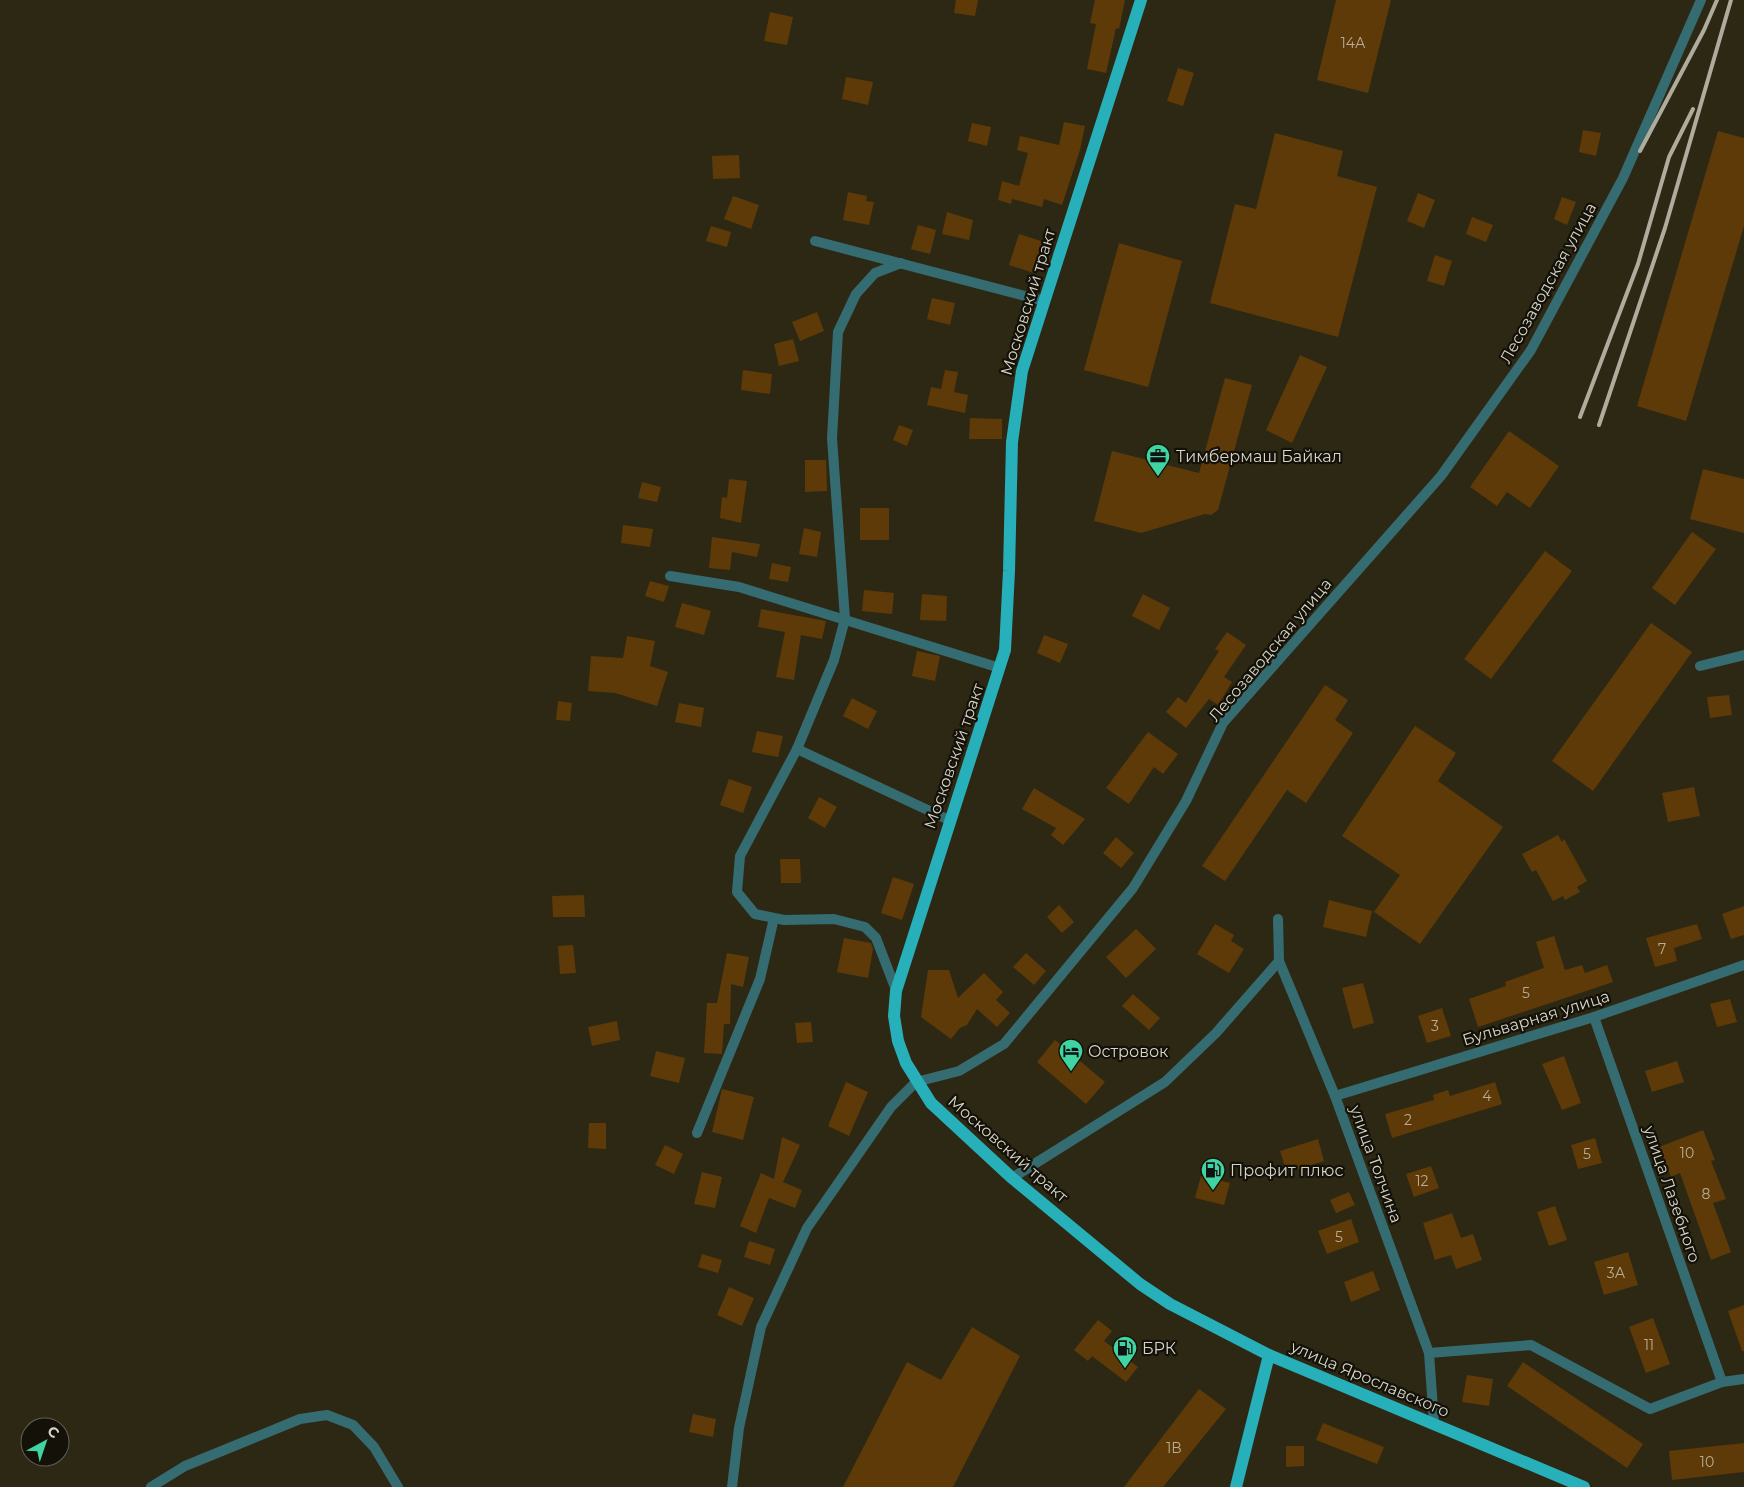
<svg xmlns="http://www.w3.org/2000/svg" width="1744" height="1487" viewBox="0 0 1744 1487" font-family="Montserrat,sans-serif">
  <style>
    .building { fill: #5d3a08 }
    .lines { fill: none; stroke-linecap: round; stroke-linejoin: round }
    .street { stroke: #356c71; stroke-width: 10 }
    .primary { stroke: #27b0ba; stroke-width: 12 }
    .rail { stroke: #afac9e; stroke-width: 4 }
    .labels { text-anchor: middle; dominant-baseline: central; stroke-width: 4.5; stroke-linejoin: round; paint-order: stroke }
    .number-label { font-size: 14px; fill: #b8ae98 }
    .street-label { font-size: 16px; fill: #d7d4c8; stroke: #131108 }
    .poi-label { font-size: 16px; fill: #d7d4c8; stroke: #131108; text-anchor: start }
  </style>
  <rect width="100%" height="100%" fill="#2d2814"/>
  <g class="building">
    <polygon points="956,0 978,0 975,16 954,13"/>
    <polygon points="1095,0 1125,0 1119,29 1116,28 1106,73 1087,69 1096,24 1090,23"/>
    <polygon points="1336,0 1391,0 1368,93 1317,80"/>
    <polygon points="770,12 793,17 787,45 764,41"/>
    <polygon points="1178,68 1194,73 1183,106 1167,101"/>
    <polygon points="846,77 873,82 868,105 842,99"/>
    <polygon points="1064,122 1085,126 1080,150 1062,205 1044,199 1042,207 1012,199 1011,204 998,200 1002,181 1019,186 1028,153 1017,150 1020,136 1059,145"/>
    <polygon points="972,123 991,127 987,146 968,141"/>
    <polygon points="1583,130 1601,133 1596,156 1579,152"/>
    <polygon points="1718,131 1744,138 1744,226 1686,421 1637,406"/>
    <polygon points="1275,133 1343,151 1337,176 1377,187 1338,337 1210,303 1235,204 1256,209"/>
    <polygon points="739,155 740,178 713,179 712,156"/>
    <polygon points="848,192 867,196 866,201 874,202 869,225 843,220"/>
    <polygon points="1418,193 1435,200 1424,228 1407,221"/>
    <polygon points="733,196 759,205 751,229 724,219"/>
    <polygon points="1562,197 1576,202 1567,225 1554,219"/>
    <polygon points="947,212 973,220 969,240 942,234"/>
    <polygon points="1472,217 1493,225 1486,242 1466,234"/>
    <polygon points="918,225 936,230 930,254 911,249"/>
    <polygon points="711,226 731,232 727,247 706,241"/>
    <polygon points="1019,234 1044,242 1034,273 1009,265"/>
    <polygon points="1119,243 1182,261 1148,387 1084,370"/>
    <polygon points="1435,255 1452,261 1444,286 1427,281"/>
    <polygon points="932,298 955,303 950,325 927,319"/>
    <polygon points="817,312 824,331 800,341 792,322"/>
    <polygon points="793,339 799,361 779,366 774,344"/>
    <polygon points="1300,355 1327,367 1292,443 1266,430"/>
    <polygon points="743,370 772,374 770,394 741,390"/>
    <polygon points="945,370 958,372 954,392 968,395 965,413 927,405 931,387 941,389"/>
    <polygon points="1225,378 1252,385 1218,510 1211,515 1205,514 1141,533 1094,521 1112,451 1199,473"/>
    <polygon points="970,418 1002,419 1002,439 969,439"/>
    <polygon points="899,425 913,430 907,446 893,440"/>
    <polygon points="1509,431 1559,466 1530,508 1507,492 1497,506 1470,487"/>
    <polygon points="805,460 826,460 827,491 805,492"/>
    <polygon points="1703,469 1744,479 1744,533 1690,519"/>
    <polygon points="729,479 747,481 741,523 720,518 722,497 727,498"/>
    <polygon points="642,482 661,487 657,502 638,498"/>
    <rect x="860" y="508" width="29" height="32"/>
    <polygon points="623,525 653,529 650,547 621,543"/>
    <polygon points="804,528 821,532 817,557 799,554"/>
    <polygon points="1692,532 1716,549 1675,605 1652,588"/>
    <polygon points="712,537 760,544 757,557 732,552 730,570 709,568"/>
    <polygon points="1545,551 1572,571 1491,679 1464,659"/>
    <polygon points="772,563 791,567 788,582 769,579"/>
    <polygon points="650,581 669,586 664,602 645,596"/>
    <polygon points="864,590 894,593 892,614 862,611"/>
    <polygon points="922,594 947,596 946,621 920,620"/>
    <polygon points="1143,594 1170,608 1159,630 1132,616"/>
    <polygon points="682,603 711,611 704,635 675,627"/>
    <polygon points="761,609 826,621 822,639 801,635 794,680 776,677 785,632 758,627"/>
    <polygon points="1651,623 1692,652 1593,791 1552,761"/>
    <polygon points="1227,632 1246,645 1224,677 1232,682 1218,705 1209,699 1186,728 1166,712 1178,697 1186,703 1219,651 1215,649"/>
    <polygon points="1044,635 1068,644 1060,663 1037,653"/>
    <polygon points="627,636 655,641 650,666 668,672 657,706 615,693 588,691 591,656 623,658"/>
    <polygon points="917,651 940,656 935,681 912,676"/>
    <polygon points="1325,685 1348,700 1335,720 1353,733 1306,803 1287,790 1225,881 1202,866"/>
    <polygon points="1729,695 1732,715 1710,718 1707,697"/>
    <polygon points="852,698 877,711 868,729 843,716"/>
    <polygon points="558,701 572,703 570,721 556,720"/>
    <polygon points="679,703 704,708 701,727 675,722"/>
    <polygon points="1415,726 1456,753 1438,781 1503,827 1420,944 1374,912 1400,875 1342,836"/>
    <polygon points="757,731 783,736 778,757 752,752"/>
    <polygon points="1148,732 1178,754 1163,774 1154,767 1129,804 1106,788"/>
    <polygon points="729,779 752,787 743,813 720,805"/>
    <polygon points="1694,787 1700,816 1668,822 1662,793"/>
    <polygon points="1034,788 1085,819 1063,845 1051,835 1056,828 1022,809"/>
    <polygon points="819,797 837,807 825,828 808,818"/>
    <polygon points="1558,835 1562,842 1564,839 1587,881 1577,887 1580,892 1565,900 1563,896 1553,901 1536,870 1532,872 1522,854"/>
    <polygon points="1116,837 1134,853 1121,868 1103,853"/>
    <polygon points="780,859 800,859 801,883 781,883"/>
    <polygon points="893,877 914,884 902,920 881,913"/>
    <polygon points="584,895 585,917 553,917 552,896"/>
    <polygon points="1329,900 1372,911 1366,937 1323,927"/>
    <polygon points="1059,905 1074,922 1062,933 1047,917"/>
    <polygon points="1744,906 1744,935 1731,939 1722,914"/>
    <polygon points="1215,924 1234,935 1231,941 1244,949 1229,973 1197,954"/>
    <polygon points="1697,924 1702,939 1674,948 1677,961 1655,967 1646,938"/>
    <polygon points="1136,929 1156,949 1126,978 1106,957"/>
    <polygon points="1554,936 1565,970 1582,965 1585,973 1607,965 1613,982 1478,1027 1469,999 1506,986 1505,982 1544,968 1536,942"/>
    <polygon points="844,938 871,943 873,949 868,978 837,972"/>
    <polygon points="573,945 576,973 560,974 558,946"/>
    <polygon points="727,953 749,957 743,987 731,984 730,1024 724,1024 722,1054 704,1053 707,1003 717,1003"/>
    <polygon points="1026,953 1046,971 1034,985 1013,967"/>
    <polygon points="928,970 949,970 958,998 984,973 1003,992 996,1000 1010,1013 997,1027 977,1009 967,1025 960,1028 951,1039 921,1017"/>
    <polygon points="1363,983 1374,1023 1353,1029 1342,988"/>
    <polygon points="1133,994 1160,1018 1149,1030 1122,1006"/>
    <polygon points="1730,999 1737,1022 1717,1027 1710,1004"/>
    <polygon points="1442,1008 1451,1036 1427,1043 1418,1016"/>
    <polygon points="617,1021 620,1040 592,1046 588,1027"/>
    <polygon points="811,1022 813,1042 797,1043 795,1023"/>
    <polygon points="1055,1040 1105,1082 1086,1104 1037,1062"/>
    <polygon points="656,1051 685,1058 679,1083 650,1076"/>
    <polygon points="1564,1056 1581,1103 1562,1110 1542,1064"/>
    <polygon points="1677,1061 1684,1082 1652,1092 1645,1071"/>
    <polygon points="846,1082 868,1092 849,1136 828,1126"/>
    <polygon points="1495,1082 1502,1104 1392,1138 1385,1114 1434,1100 1433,1095 1448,1090 1450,1096"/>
    <polygon points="722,1089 754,1097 743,1140 712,1132"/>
    <polygon points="589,1123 606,1123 606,1149 588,1148"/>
    <polygon points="1703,1130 1715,1160 1711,1161 1726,1199 1713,1203 1731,1252 1711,1260 1680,1173 1671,1177 1659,1147"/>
    <polygon points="782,1137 800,1145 783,1182 802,1190 795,1208 769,1198 756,1233 740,1226 761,1173 774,1179"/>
    <polygon points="1595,1138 1602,1163 1578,1169 1571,1145"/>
    <polygon points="1318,1139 1324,1161 1287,1173 1280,1151"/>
    <polygon points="665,1145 683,1154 674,1174 655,1165"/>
    <polygon points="1431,1166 1439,1188 1414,1197 1406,1174"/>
    <polygon points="702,1172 722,1177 715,1208 694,1204"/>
    <polygon points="1201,1176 1230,1183 1224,1205 1195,1198"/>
    <polygon points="1349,1192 1355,1205 1336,1213 1330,1200"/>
    <polygon points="1555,1206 1567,1240 1549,1246 1537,1212"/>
    <polygon points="1452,1213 1461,1238 1473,1234 1482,1260 1456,1269 1451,1255 1435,1260 1423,1223"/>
    <polygon points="1351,1219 1359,1242 1327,1254 1318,1231"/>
    <polygon points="749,1241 775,1249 770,1265 744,1257"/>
    <polygon points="1628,1252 1638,1285 1604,1295 1594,1262"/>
    <polygon points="702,1254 722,1260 718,1273 698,1267"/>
    <polygon points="1373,1271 1380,1290 1351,1302 1344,1282"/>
    <polygon points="729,1287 754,1298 742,1326 717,1315"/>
    <polygon points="1744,1305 1744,1351 1742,1351 1728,1311"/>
    <polygon points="1653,1318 1670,1364 1646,1373 1629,1327"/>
    <polygon points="1098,1320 1112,1331 1104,1341 1138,1367 1126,1382 1092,1356 1088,1361 1074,1350"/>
    <polygon points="972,1327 1020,1356 953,1487 843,1487 907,1362 941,1380"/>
    <polygon points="1523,1362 1643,1444 1627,1468 1507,1386"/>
    <polygon points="1467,1375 1493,1379 1489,1406 1462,1402"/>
    <polygon points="1199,1389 1226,1409 1163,1487 1124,1487"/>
    <polygon points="693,1414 716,1419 713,1437 689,1432"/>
    <polygon points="1323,1423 1384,1447 1377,1464 1316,1440"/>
    <polygon points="1744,1443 1744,1472 1672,1480 1669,1451"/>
    <polygon points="1286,1446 1304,1446 1304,1466 1286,1467"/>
  </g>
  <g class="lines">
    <g class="street">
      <polyline points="815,241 1044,301"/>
      <polyline points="670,576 739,587 1000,668"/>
      <polyline points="1700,666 1744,655"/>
      <polyline points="797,749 949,820"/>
      <polyline points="1278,919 1279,961 1335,1096 1429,1353 1434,1423"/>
      <polyline points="896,990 876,938 865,927 834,919 784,920 755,914 737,892 740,856 797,749 834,660 845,619 832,438 838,332 856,294 875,273 901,263"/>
      <polyline points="1594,1017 1722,1382"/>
      <polyline points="1335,1096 1594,1017 1744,965"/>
      <polyline points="697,1133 760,979 774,918"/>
      <polyline points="1012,1178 1165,1082 1216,1033 1279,961"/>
      <polyline points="1429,1353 1531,1345 1650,1409 1722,1382 1744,1379"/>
      <polyline points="151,1487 185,1466 300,1419 327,1415 353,1425 374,1447 398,1487"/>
      <polyline points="732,1487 739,1428 761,1327 807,1228 891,1107 916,1082 959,1071 1004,1044 1133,888 1186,801 1223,723 1441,476 1531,350 1623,178 1701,0"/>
    </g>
    <g class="primary">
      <polyline points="1141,0 1022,371 1012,442 1009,571 1005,650 896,991 894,1016 898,1041 906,1063 931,1103 1012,1178 1140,1284 1170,1304 1269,1355 1584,1487"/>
      <polyline points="1236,1487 1269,1355"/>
    </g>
    <g class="rail">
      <polyline points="1640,151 1704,30 1717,0"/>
      <polyline points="1580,417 1638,264 1669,157 1693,109"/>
      <polyline points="1599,425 1665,228 1731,0"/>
    </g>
  </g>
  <defs>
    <symbol id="office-pin" viewBox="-11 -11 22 30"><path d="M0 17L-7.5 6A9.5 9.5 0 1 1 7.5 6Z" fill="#3fd4a2" stroke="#131108"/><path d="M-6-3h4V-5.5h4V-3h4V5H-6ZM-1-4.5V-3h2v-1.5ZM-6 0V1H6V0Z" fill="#111"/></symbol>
    <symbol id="hotel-pin" viewBox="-11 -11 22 30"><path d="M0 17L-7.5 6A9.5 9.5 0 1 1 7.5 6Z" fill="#3fd4a2" stroke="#131108"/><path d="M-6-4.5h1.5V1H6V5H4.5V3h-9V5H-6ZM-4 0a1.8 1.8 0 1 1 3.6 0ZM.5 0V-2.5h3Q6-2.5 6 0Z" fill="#111"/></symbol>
    <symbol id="fuel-pin" viewBox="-11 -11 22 30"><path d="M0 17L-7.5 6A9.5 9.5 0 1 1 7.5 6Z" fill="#3fd4a2" stroke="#131108"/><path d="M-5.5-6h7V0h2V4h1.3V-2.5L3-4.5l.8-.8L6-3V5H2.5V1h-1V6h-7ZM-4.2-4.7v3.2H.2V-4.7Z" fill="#111"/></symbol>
  </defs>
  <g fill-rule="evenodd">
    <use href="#office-pin" x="1144" y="442" width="28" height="38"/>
    <use href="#hotel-pin" x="1057" y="1037" width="28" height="38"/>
    <use href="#fuel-pin" x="1199" y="1156" width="28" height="38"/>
    <use href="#fuel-pin" x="1111" y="1334" width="28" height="38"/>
  </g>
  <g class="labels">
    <g class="number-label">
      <text x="1353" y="43">14А</text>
      <text x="1662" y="949">7</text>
      <text x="1526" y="993">5</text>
      <text x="1435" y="1026">3</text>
      <text x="1487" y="1096">4</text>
      <text x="1408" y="1120">2</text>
      <text x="1687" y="1153">10</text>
      <text x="1587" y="1154">5</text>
      <text x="1422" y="1181">12</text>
      <text x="1706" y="1194">8</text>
      <text x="1339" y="1237">5</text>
      <text x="1616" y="1273">3А</text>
      <text x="1649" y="1345">11</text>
      <text x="1174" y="1448">1В</text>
      <text x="1707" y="1462">10</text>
    </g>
    <g class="street-label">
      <text transform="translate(1548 283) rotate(-61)">Лесозаводская улица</text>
      <text transform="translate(1028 302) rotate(-73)">Московский тракт</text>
      <text transform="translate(1270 650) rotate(-50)">Лесозаводская улица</text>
      <text transform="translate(954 756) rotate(-71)">Московский тракт</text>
      <text transform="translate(1536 1018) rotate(-17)">Бульварная улица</text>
      <text transform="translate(1008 1149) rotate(41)">Московский тракт</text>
      <text transform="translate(1376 1164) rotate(70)">улица Толчина</text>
      <text transform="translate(1672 1194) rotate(71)">улица Лазебного</text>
      <text transform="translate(1370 1379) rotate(23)">улица Ярославского</text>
    </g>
    <g class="poi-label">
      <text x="1176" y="456">Тимбермаш Байкал</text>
      <text x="1088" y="1051">Островок</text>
      <text x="1230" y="1170">Профит плюс</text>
      <text x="1142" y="1348">БРК</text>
    </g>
  </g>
  <g transform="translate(45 1442) rotate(40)"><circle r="24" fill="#131108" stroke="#615f55"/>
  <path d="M0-4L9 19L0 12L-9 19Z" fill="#3fd4a2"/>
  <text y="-8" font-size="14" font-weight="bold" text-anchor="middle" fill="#d7d4c8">С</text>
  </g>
</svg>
